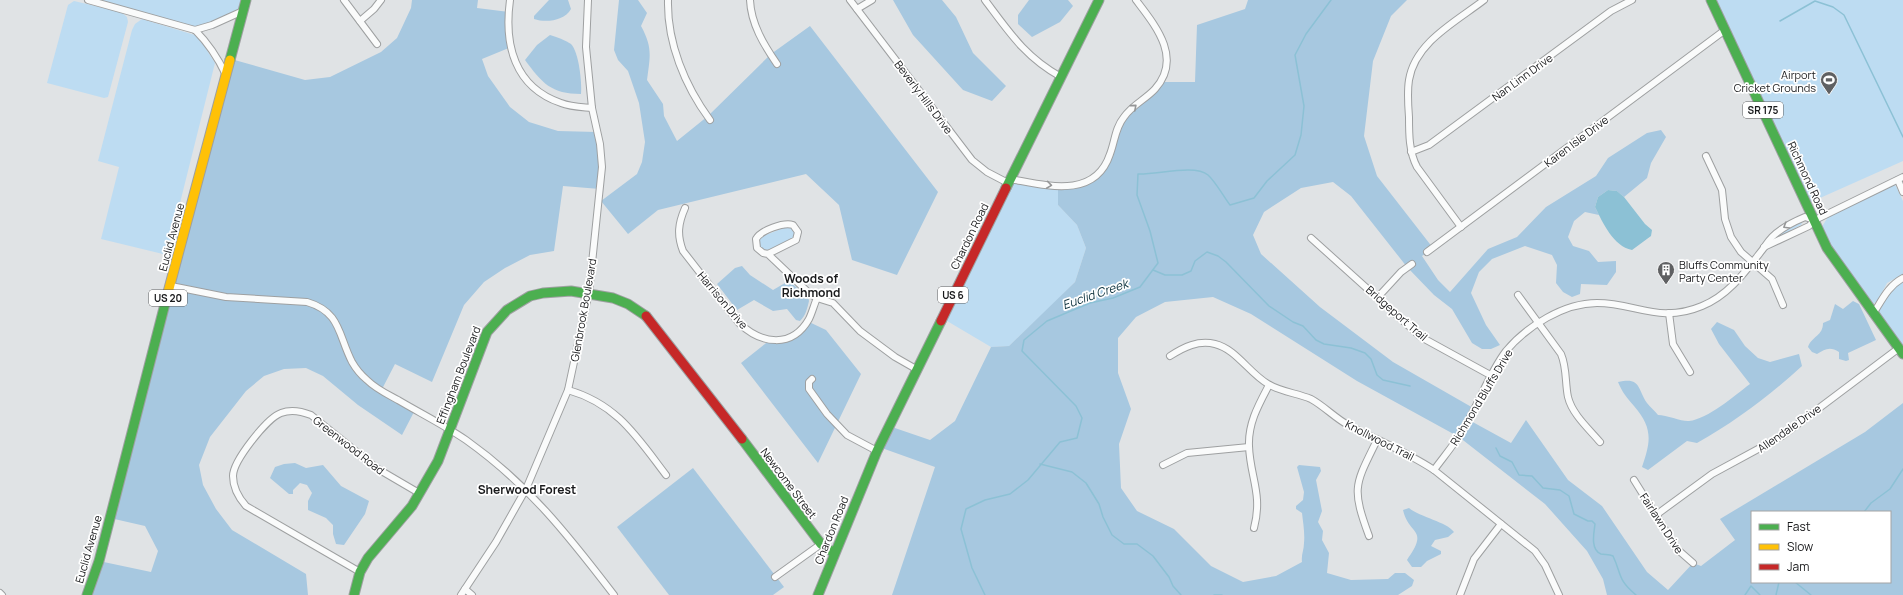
<svg xmlns="http://www.w3.org/2000/svg" width="1903" height="595" viewBox="0 0 1903 595" font-family="Manrope,sans-serif">
  <style>
    .green { fill: #bddcf2 }
    .forest { fill: #a7c8e0; fill-rule: evenodd }
    .water { fill: #8cc1d5 }
    .lines { fill: none; stroke-linecap: round; stroke-linejoin: round }
    .stream { stroke: #8cc1d5; stroke-width: 1.5 }
    .street-casing { stroke: #9ea0a1; stroke-width: 8 }
    .fast-casing { stroke: #9ea0a1; stroke-width: 11 }
    .slow-casing { stroke: #9ea0a1; stroke-width: 11 }
    .jam-casing { stroke: #9ea0a1; stroke-width: 11 }
    .street { stroke: #fafbfb; stroke-width: 6 }
    .fast { stroke: #4caf50; stroke-width: 9 }
    .slow { stroke: #ffc107; stroke-width: 9 }
    .jam { stroke: #c62828; stroke-width: 9 }
    .oneway { stroke: #959697 }
    .labels { text-anchor: middle; dominant-baseline: central; stroke-width: 3.5; stroke-linejoin: round; paint-order: stroke }
    .shield { fill: #fff; stroke: #5e5f60; stroke-width: 1 }
    .shield-label { font-size: 10px; font-weight: bold; fill: #191a1c }
    .poi-label { font-size: 11px; fill: #191a1c; stroke: #fff; text-anchor: end }
    .street-label { font-size: 11px; fill: #191a1c; stroke: #fff }
    .neighbourhood-label { font-size: 12px; font-weight: bold; fill: #191a1c; stroke: #fff }
    .water-label { font-size: 12px; font-style: italic; fill: #0c313d; stroke: #fff }
  </style>
  <rect width="100%" height="100%" fill="#e0e3e5"/>
  <g class="green">
    <polygon points="88,0 246,0 244,10 195,30"/>
    <polygon points="1711,0 1903,0 1903,161 1811,202"/>
    <polygon points="74,1 121,12 127,17 128,22 108,97 104,98 47,83 68,5"/>
    <polygon points="142,19 198,36 215,63 167,255 101,239 119,167 98,161 132,30 135,24"/>
    <polygon points="1010,179 1058,187 1058,205 1077,225 1086,248 1075,282 1050,307 1009,346 991,347 942,318"/>
    <polygon points="1894,185 1896,186 1903,201 1903,274 1887,283 1878,300 1872,305 1835,254 1823,229 1823,225 1828,217"/>
    <polygon points="1800,222 1802,223 1801,225 1771,241 1786,229"/>
    <path d="M786 227 792 228 795 232C794 236 794 239 791 241 784 246 767 253 760 248L759 240 763 236Z"/>
    <path d="M1903 281V348L1880 317C1876 303 1892 288 1903 281Z"/>
  </g>
  <g class="forest">
    <polygon points="412,0 478,0 477,8 509,12 511,47 482,59 488,76 510,107 529,122 558,131 597,132 600,189 563,186 554,251 530,255 505,268 484,282 464,305 432,382 395,364 381,391 415,410 402,435 358,405 323,376 306,368 284,369 264,376 246,391 210,437 199,465 203,485 216,509 232,530 306,574 308,595 87,595 99,561 151,572 158,551 145,526 110,518 231,59 305,80 330,77 381,52 397,38 411,8"/>
    <path d="M549 0H568L571 9C564 21 546 23 534 19V16Z"/>
    <path d="M619 0H638L647 13 641 26C653 48 650 56 647 80L663 104 664 116 677 141 708 116 771 54 810 26 938 192 897 275 852 260 839 205 806 174 658 210 628 234 601 201 637 174 642 162 645 142 639 103 628 71 618 60 614 50Z"/>
    <polygon points="893,0 942,0 956,17 973,53 1006,86 992,101 963,90 913,35"/>
    <polygon points="1029,0 1068,0 1073,6 1060,22 1032,37 1018,24 1018,15"/>
    <path d="M1248 0H1407L1391 16 1373 61 1364 136 1377 176 1433 248 1422 256 1438 280 1450 292 1488 249 1517 237 1546 207 1596 176 1608 158 1647 133 1661 130 1666 137 1651 163 1647 178 1624 197 1617 191 1608 190 1598 197 1595 207 1599 215 1585 212 1574 221 1568 237 1573 246 1589 251 1598 262 1616 261V272L1607 285 1581 284 1580 294 1572 297 1563 292 1556 283 1557 265 1552 255 1525 246 1492 259 1479 272 1471 293 1486 325 1500 345 1491 349H1482L1472 343 1452 309 1434 295 1407 267 1351 196 1333 182 1301 188 1264 212 1253 235 1261 254 1320 307 1393 362 1475 409 1469 420 1511 443 1526 420 1568 480 1602 506 1647 572 1668 590 1693 563 1701 566 1735 540 1720 519 1865 432 1903 403V595H1607L1603 579 1587 551 1545 504 1459 437 1357 381 1251 314 1213 297 1165 302 1136 317 1118 338V373L1131 409 1119 444 1121 488 1137 511 1174 529 1211 566 1243 582 1276 576 1302 562C1301 555 1304 550 1304 543 1305 533 1303 522 1302 513L1296 509V506L1303 500 1304 492 1297 467 1299 465 1320 467 1321 471 1316 480 1322 511 1318 522 1323 531 1322 540 1329 553 1327 573 1351 580 1388 579 1395 573H1405L1414 580 1412 586 1398 595H892L935 467 879 447 889 426 930 440 955 421 991 347 1009 346 1075 282 1086 248 1077 225 1058 205V187L1081 184 1103 167 1118 126 1160 82H1195L1197 25 1245 9ZM1752 512H1890V582H1752Z"/>
    <path d="M550 35C557 37 565 40 571 44 579 52 582 83 581 94 551 94 542 83 525 60L537 45Z"/>
    <path d="M742 266 750 275 773 290 785 283 790 282 808 297 809 301C807 309 806 315 800 321L796 320 787 309 773 311 754 300 737 310 717 284 735 268Z"/>
    <path d="M1853 301 1859 304 1876 340 1848 353 1849 360 1846 361 1839 359V352C1830 346 1825 349 1817 354L1812 352 1808 347C1812 336 1823 336 1823 323L1830 320 1835 304 1843 309Z"/>
    <polygon points="807,321 826,330 861,374 818,463 741,363 770,340 784,339"/>
    <path d="M1717 322 1734 330 1745 346 1758 358 1770 362 1799 354 1802 366C1769 396 1736 421 1697 443L1687 441 1648 470 1642 467C1651 441 1653 428 1634 406 1627 398 1622 392 1618 382 1641 377 1637 388 1647 403 1650 407 1655 411 1658 415 1667 415 1683 422 1689 421 1708 419 1734 396 1750 384L1719 344 1711 329Z"/>
    <polygon points="295,463 306,468 323,465 341,486 369,501 365,514 344,545 336,544 333,534 333,525 326,518 308,510 308,501 312,493 307,485 300,483 293,490 293,494 289,494 270,478 275,467 284,464"/>
    <polygon points="693,468 784,587 773,595 669,595 617,527"/>
    <path d="M1409 508C1420 517 1447 522 1454 532L1448 537 1435 540 1431 546 1441 551V554L1427 561 1421 567H1412L1407 560C1430 528 1409 536 1403 510Z"/>
  </g>
  <path class="water" d="M1608 190 1617 191 1624 197 1645 224 1652 230 1651 236 1632 250C1613 246 1603 223 1595 207L1598 197Z"/>
  <g class="lines">
    <g class="stream">
      <polyline points="1780,21 1815,1 1833,7 1844,15 1903,137"/>
      <polyline points="1153,270 1165,275 1182,275 1191,271 1195,261 1207,252 1218,256 1226,262 1269,306 1293,322 1303,326 1316,340 1324,344 1351,348 1365,353 1371,359 1377,375 1383,380 1410,386"/>
      <path d="M1496 448 1500 456 1512 462 1519 475 1532 476 1543 488 1560 490 1569 496 1574 514 1588 521H1592L1595 524C1594 532 1590 550 1601 554 1605 555 1609 554 1613 556 1622 575 1617 579 1636 595"/>
      <polyline points="1040,464 1072,472 1086,483 1099,504 1103,517 1112,535 1124,544 1137,544 1153,556 1169,577 1173,586 1181,595"/>
      <polyline points="1864,512 1871,503 1890,489 1903,469"/>
      <polyline points="1795,582 1811,595"/>
      <path d="M985 595 972 568 961 529 966 509 985 500 1010 494 1028 480 1060 442 1077 438 1082 418 1076 406 1022 351 1024 340 1047 321 1090 303 1113 298 1140 287 1158 263 1150 231 1137 195 1138 174C1156 175 1195 164 1208 175 1215 181 1224 197 1230 205L1254 198 1267 181 1295 155 1301 135 1304 106 1295 55 1306 34 1331 0"/>
      <polyline points="1214,595 1222,595"/>
      <polyline points="1745,595 1751,586 1760,595"/>
      <polyline points="1776,595 1779,582"/>
    </g>
    <defs>
      <g id="street">
        <path d="M88 0 195 30C208 43 218 58 226 75"/>
        <polyline points="344,0 377,44"/>
        <path d="M510 0C504 44 514 87 561 103 571 107 582 107 592 108"/>
        <path d="M668 0C667 43 685 86 710 120"/>
        <path d="M750 0C751 24 764 45 777 64"/>
        <polyline points="850,0 972,160 987,172 1008,183"/>
        <path d="M985 0C1009 32 1025 57 1061 77"/>
        <polyline points="857,9 872,0"/>
        <polyline points="360,21 374,9 381,0"/>
        <polyline points="195,30 212,25 243,11"/>
        <polyline points="1411,152 1429,145 1611,11 1632,0"/>
        <polyline points="1706,156 1722,190 1725,219 1731,237 1741,252 1772,279 1783,305"/>
        <path d="M1010 179C1045 185 1095 200 1110 154 1115 141 1115 128 1124 117 1132 105 1146 99 1155 89 1183 58 1155 25 1136 0"/>
        <polyline points="1898,180 1903,192"/>
        <path d="M685 208C678 224 677 235 683 251L739 323C761 344 792 349 809 319 812 313 814 305 817 298"/>
        <path d="M1461 227 1417 167C1409 152 1409 134 1409 117 1408 104 1407 92 1409 80 1415 42 1457 21 1484 0"/>
        <polyline points="1311,238 1421,337 1492,376"/>
        <polyline points="1764,247 1809,226 1815,220 1903,177"/>
        <polyline points="1427,252 1725,30"/>
        <path d="M768 254 796 240 798 232 793 225C784 222 761 230 756 239L757 248 763 253 768 254 810 294 817 298 833 303 860 331 895 357 916 369"/>
        <path d="M171 286 226 297 307 302C341 312 338 335 352 362 356 369 361 375 367 380 376 389 387 394 398 400 420 413 444 425 466 440 528 484 568 535 614 595"/>
        <path d="M1518 295 1561 354C1567 368 1565 383 1568 397 1572 414 1589 429 1600 442"/>
        <polyline points="1378,297 1401,272 1412,264"/>
        <polyline points="1669,313 1673,344 1690,372"/>
        <path d="M1873 314C1882 300 1888 286 1903 278"/>
        <path d="M1170 356C1184 347 1198 340 1215 344 1236 349 1249 373 1268 384 1281 392 1297 393 1311 399 1324 406 1335 418 1348 425 1377 440 1407 452 1434 470L1535 551 1545 565 1559 595"/>
        <polyline points="812,379 809,382 809,389 827,414 847,435 877,451"/>
        <path d="M568 390C617 404 637 437 666 475"/>
        <polyline points="1163,465 1187,453 1249,447"/>
        <path d="M1434 470C1445 455 1458 440 1467 423 1480 400 1490 372 1506 351 1527 326 1564 303 1597 303 1636 303 1659 324 1702 306 1729 295 1745 272 1763 249 1766 245 1768 241 1772 237 1781 228 1793 222 1805 217L1814 220"/>
        <polyline points="1634,480 1677,549 1693,563"/>
        <polyline points="1656,515 1712,474 1782,436 1899,348"/>
        <path d="M1254 528C1263 494 1250 477 1249 446 1248 423 1259 404 1269 385"/>
        <path d="M1369 536C1351 487 1355 485 1377 440"/>
        <path d="M360 572 246 506C238 497 233 488 233 476 233 461 267 418 281 413 291 409 301 411 311 415L378 469 419 493"/>
        <polyline points="775,577 821,544"/>
        <polyline points="465,589 472,595"/>
        <polyline points="0,593 2,595"/>
        <polyline points="461,595 496,542 526,489 568,390 589,292 602,167 600,144 592,108 586,47 588,0"/>
        <polyline points="1460,595 1474,559 1501,524"/>
      </g>
      <g id="fast">
        <polyline points="1711,0 1827,248 1903,354"/>
        <polyline points="230,60 246,0"/>
        <polyline points="1006,188 1099,0"/>
        <polyline points="742,439 821,544 834,553"/>
        <polyline points="87,595 99,561 167,296"/>
        <polyline points="354,595 360,572 368,558 412,506 438,461 487,332 507,310 530,296 543,293 571,291 613,298 628,304 646,316"/>
        <polyline points="818,595 877,451 941,321"/>
      </g>
      <polyline id="slow" points="167,296 230,60"/>
      <g id="jam">
        <polyline points="646,316 742,439"/>
        <polyline points="941,321 1006,188"/>
      </g>
    </defs>
    <use href="#street" class="street-casing"/>
    <use href="#fast" class="fast-casing"/>
    <use href="#slow" class="slow-casing"/>
    <use href="#jam" class="jam-casing"/>
    <use href="#street" class="street"/>
    <use href="#fast" class="fast"/>
    <use href="#slow" class="slow"/>
    <use href="#jam" class="jam"/>
  </g>
  <defs><path id="oneway-chevron" d="M-2-3.5L2.5 0L-2 3.5" fill="none" stroke-width="1.6" stroke-linecap="round" stroke-linejoin="round"/></defs>
  <g class="oneway">
    <use href="#oneway-chevron" transform="translate(1134 107) rotate(-41)"/>
    <use href="#oneway-chevron" transform="translate(1049 185) rotate(8)"/>
    <use href="#oneway-chevron" transform="translate(1786 226) rotate(149)"/>
  </g>
  <defs>
    <symbol id="stadium-pin" viewBox="-11 -11 22 30"><path d="M0 17L-7.5 6A9.5 9.5 0 1 1 7.5 6Z" fill="#5f6062" stroke="#fff"/><path d="M0-5a6.5 5 0 1 0 0 10a6.5 5 0 1 0 0-10ZM-3.5-1.8h7v3.6h-7Z" fill="#fff"/></symbol>
    <symbol id="building-pin" viewBox="-11 -11 22 30"><path d="M0 17L-7.5 6A9.5 9.5 0 1 1 7.5 6Z" fill="#5f6062" stroke="#fff"/><path d="M-4-6H4V6H1V3H-1V6H-4ZM-2.5-4.3h1.7v1.8h-1.7ZM.8-4.3h1.7v1.8H.8ZM-2.5-1h1.7V.8h-1.7ZM.8-1h1.7V.8H.8Z" fill="#fff"/></symbol>
  </defs>
  <g fill-rule="evenodd">
    <use href="#stadium-pin" x="1819" y="70" width="20" height="27"/>
    <use href="#building-pin" x="1656" y="260" width="20" height="27"/>
  </g>
  <g class="labels">
    <g class="shield">
      <rect x="1743" y="102" width="40" height="16" rx="3"/>
      <rect x="938" y="287" width="30" height="16" rx="3"/>
      <rect x="149" y="290" width="38" height="16" rx="3"/>
    </g>
    <g class="shield-label">
      <text x="1763" y="110">SR 175</text>
      <text x="953" y="295">US 6</text>
      <text x="168" y="298">US 20</text>
    </g>
    <g class="poi-label">
      <text x="1816" y="74">Airport<tspan x="1816" dy="13">Cricket Grounds</tspan></text>
      <text x="1679" y="264" text-anchor="start">Bluffs Community<tspan x="1679" dy="13">Party Center</tspan></text>
    </g>
    <g class="street-label">
      <text transform="translate(1522 77) rotate(-36)">Nan Linn Drive</text>
      <text transform="translate(924 97) rotate(53)">Beverly Hills Drive</text>
      <text transform="translate(1576 141) rotate(-37)">Karen Isle Drive</text>
      <text transform="translate(1808 178) rotate(65)">Richmond Road</text>
      <text transform="translate(969 236) rotate(-64)">Chardon Road</text>
      <text transform="translate(171 237) rotate(-75)">Euclid Avenue</text>
      <text transform="translate(723 300) rotate(50)">Harrison Drive</text>
      <text transform="translate(583 310) rotate(-80)">Glenbrook Boulevard</text>
      <text transform="translate(1397 313) rotate(41)">Bridgeport Trail</text>
      <text transform="translate(458 375) rotate(-69)">Effingham Boulevard</text>
      <text transform="translate(1481 397) rotate(-59)">Richmond Bluffs Drive</text>
      <text transform="translate(1789 428) rotate(-35)">Allendale Drive</text>
      <text transform="translate(1380 440) rotate(27)">Knollwood Trail</text>
      <text transform="translate(349 445) rotate(38)">Greenwood Road</text>
      <text transform="translate(789 483) rotate(53)">Newcome Street</text>
      <text transform="translate(1662 523) rotate(57)">Fairlawn Drive</text>
      <text transform="translate(831 530) rotate(-68)">Chardon Road</text>
      <text transform="translate(88 549) rotate(-74)">Euclid Avenue</text>
    </g>
    <g class="neighbourhood-label">
      <text x="811" y="278">Woods of<tspan x="811" dy="14">Richmond</tspan></text>
      <text x="527" y="489">Sherwood Forest</text>
    </g>
    <g class="water-label">
      <text transform="translate(1095 294) rotate(-19)">Euclid Creek</text>
    </g>
  </g>
  <rect x="1751" y="511" width="140" height="72" fill="#ffffff" stroke="#a3a3a4"/>
  <rect x="1759" y="524" width="20" height="6" fill="#4caf50" stroke="#a3a3a4"/>
  <text x="1787" y="531" font-size="12" fill="#191a1c">Fast</text>
  <rect x="1759" y="544" width="20" height="6" fill="#ffc107" stroke="#a3a3a4"/>
  <text x="1787" y="551" font-size="12" fill="#191a1c">Slow</text>
  <rect x="1759" y="564" width="20" height="6" fill="#c62828" stroke="#a3a3a4"/>
  <text x="1787" y="571" font-size="12" fill="#191a1c">Jam</text>
</svg>
